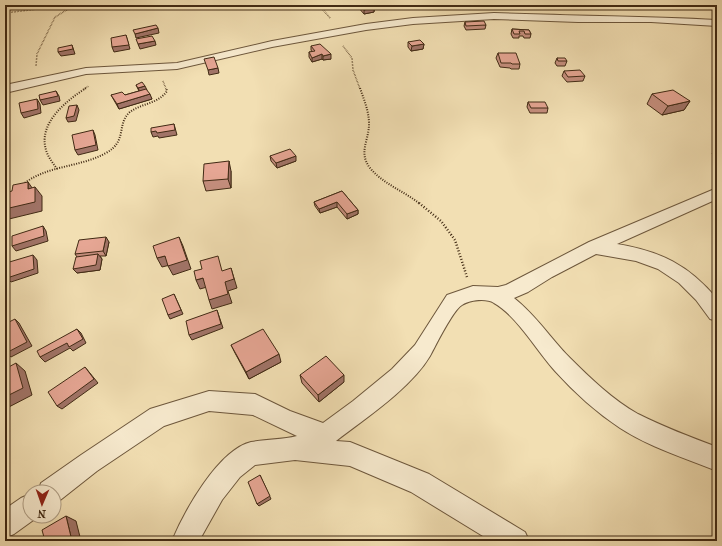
<svg xmlns="http://www.w3.org/2000/svg" width="722" height="546" viewBox="0 0 722 546" font-family="'IM FELL French Canon',serif">
  <style>
    .lines { fill: none; stroke-linecap: round; stroke-linejoin: round }
    .street-casing { stroke: #6d573c; stroke-width: 2 }
    .path-far2 { stroke: #412a14; stroke-width: 1.5; stroke-dasharray: 0.5 1; stroke-linecap: butt }
    .path-far1 { stroke: #412a14; stroke-width: 2; stroke-dasharray: 1 1.5; stroke-linecap: butt }
    .path { stroke: #412a14; stroke-width: 2.5; stroke-dasharray: 1 2; stroke-linecap: butt }
    .street { fill: #f7eace; fill-rule: evenodd }
    .wall { fill: #c68f7f; stroke: #412a14 }
    .shaded-wall { fill: #a17468; stroke: #412a14 }
    .building { fill: #e6a694; stroke: #412a14 }
  </style>
  <rect width="100%" height="100%" fill="#f2dfb3"/>
  <filter id="stains"><feTurbulence type="fractalNoise" baseFrequency=".005" numOctaves="4"/><feColorMatrix values="0 0 0 0 .2 0 0 0 0 .09 0 0 0 0 .02 0 0 0 .5 -.17"/></filter>
  <radialGradient id="worn" r=".72"><stop offset=".6" stop-color="#630" stop-opacity="0"/><stop offset="1" stop-color="#630" stop-opacity=".3"/></radialGradient>
  <g class="lines">
    <defs>
      <g id="street">
        <path d="M494 13C568 16 643 16 717 20V26L651 22H578L494 19 413 24 366 30 272 47 177 69 86 74 5 93V85L86 68 177 63 272 41 366 24 413 18Z"/>
        <path d="M717 188V199L617 244C660 251 689 265 717 299V321L710 319 696 300 679 283 658 269 636 261 596 254 552 277 528 292 514 298C536 315 551 339 570 358 590 378 613 400 638 414 664 427 690 437 717 447V471C685 458 649 447 620 428 596 412 574 392 555 371 537 351 516 315 494 303 486 298 470 300 462 305 453 310 436 345 430 356 411 388 366 418 336 441L350 442 429 474 525 532 529 541H491L411 492 350 466 295 460 255 465 240 477 222 500 199 541H172C184 512 218 450 251 442 266 439 282 440 297 436L253 415 209 411 164 426 97 471 59 501 54 503V492H38L41 483 81 455 150 409 209 391 255 394 290 411 323 423 353 401 392 369 415 345 447 295 473 286 498 287 506 285 589 242Z"/>
        <polygon points="30,494 30,516 39,516 14,534 5,538 5,509 21,498"/>
      </g>
    </defs>
    <use href="#street" class="street-casing"/>
    <g class="path-far2">
      <polyline points="319,5 330,18"/>
      <polyline points="5,13 71,5"/>
      <polyline points="343,46 352,58 353,70 360,89"/>
      <polyline points="36,66 37,54 55,17 75,5"/>
      <polyline points="163,81 166,89"/>
      <polyline points="84,89 89,86"/>
    </g>
    <g class="path-far1">
      <path d="M360 88C364 100 369 111 369 124 369 141 358 152 370 168 383 184 404 191 420 204"/>
      <path d="M57 169C53 163 48 157 46 150 38 123 66 101 86 88"/>
      <path d="M21 186C45 165 79 168 106 153 128 141 116 124 130 112 142 103 158 104 167 91L166 88"/>
    </g>
    <polyline class="path" points="419,203 441,221 455,240 467,277"/>
    <use href="#street" class="street"/>
  </g>
  <g class="wall">
    <polygon points="358,5 377,5 377,9 374,10 374,12 364,14 358,7"/>
    <polygon points="398,5 415,5 411,6 410,8 401,9"/>
    <polygon points="465,22 486,25 485,29 466,30 464,26"/>
    <polygon points="512,29 529,30 531,34 530,38 524,38 523,36 519,36 519,38 513,38 511,34"/>
    <polygon points="408,42 424,44 423,49 411,51 408,47"/>
    <polygon points="311,46 331,59 323,60 322,59 312,62 309,57 309,52 312,52 311,50"/>
    <polygon points="498,53 520,64 519,69 511,69 510,68 500,67 496,58"/>
    <polygon points="557,58 567,61 565,66 557,66 555,63"/>
    <polygon points="564,71 585,76 583,81 567,82 562,76"/>
    <polygon points="136,85 146,89 152,99 119,109 111,95 125,95 139,91"/>
    <polygon points="652,94 690,101 684,110 662,115 647,104"/>
    <polygon points="528,102 548,108 547,113 530,113 527,107"/>
    <polygon points="715,149 717,149 717,158 712,154"/>
    <polygon points="270,156 296,161 277,168 271,161"/>
    <polygon points="231,171 231,188 206,191 203,181"/>
    <polygon points="342,191 358,210 358,214 347,219 337,207 320,213 315,206 314,202"/>
    <polygon points="109,242 106,256 100,256 102,259 100,270 77,273 77,257 75,254"/>
    <polygon points="231,345 281,362 249,379 235,353"/>
    <polygon points="300,375 344,382 319,402 302,383"/>
  </g>
  <g class="shaded-wall">
    <polygon points="5,5 14,5 14,7 5,8"/>
    <polygon points="98,5 110,5 111,8 100,9"/>
    <polygon points="377,5 377,9 374,10 374,12 364,14 364,10 372,6"/>
    <polygon points="401,5 415,5 411,6 410,8 401,9"/>
    <polygon points="158,28 159,33 136,38 135,34"/>
    <polygon points="126,35 130,49 114,52 112,47"/>
    <polygon points="155,41 156,45 140,49 138,44"/>
    <polygon points="424,44 423,49 411,51 412,46"/>
    <polygon points="72,45 75,54 61,56 58,52"/>
    <polygon points="322,54 322,59 312,62 312,58"/>
    <polygon points="331,54 331,59 323,60 323,56"/>
    <polygon points="218,68 219,73 209,75 208,70"/>
    <polygon points="145,86 147,90 140,92 138,88"/>
    <polygon points="56,91 59,96 60,101 43,105 40,100"/>
    <polygon points="150,94 152,99 119,109 117,104"/>
    <polygon points="37,99 40,104 41,113 24,118 21,113"/>
    <polygon points="690,101 684,110 662,115 668,106"/>
    <polygon points="77,105 79,110 76,121 68,122 66,118"/>
    <polygon points="174,124 177,135 159,138 158,136 153,137 151,132"/>
    <polygon points="93,130 95,135 98,150 78,155 75,150"/>
    <polygon points="296,156 296,161 277,168 276,163"/>
    <polygon points="229,161 231,171 231,188 228,179"/>
    <polygon points="28,182 35,192 28,189"/>
    <polygon points="35,187 42,196 42,211 9,219 5,214 5,209"/>
    <polygon points="337,202 337,207 320,213 319,209"/>
    <polygon points="358,210 358,214 347,219 347,214"/>
    <polygon points="43,226 46,231 48,241 16,251 12,246"/>
    <polygon points="106,237 109,242 106,256 103,251"/>
    <polygon points="179,237 183,246 191,269 173,275 168,266"/>
    <polygon points="98,254 102,259 100,270 77,273 73,269"/>
    <polygon points="33,255 37,260 38,273 11,282 7,278"/>
    <polygon points="165,256 170,265 162,267 157,258"/>
    <polygon points="231,268 237,288 228,291 232,303 212,309 209,300 225,282"/>
    <polygon points="203,278 207,287 200,289 196,280"/>
    <polygon points="174,294 183,314 170,319 168,315"/>
    <polygon points="217,310 223,328 192,340 189,335"/>
    <polygon points="15,319 19,323 32,346 11,357 6,353"/>
    <polygon points="77,329 81,333 86,343 73,351 70,348 45,362 40,357"/>
    <polygon points="279,354 281,362 249,379 246,372"/>
    <polygon points="16,363 25,371 32,395 5,409 5,397"/>
    <polygon points="85,367 98,383 62,409 57,406"/>
    <polygon points="344,375 344,382 319,402 318,395"/>
    <polygon points="260,475 271,499 259,506 257,504"/>
    <polygon points="66,516 76,521 81,541 72,541"/>
  </g>
  <g class="building">
    <polygon points="360,5 377,5 372,6 374,8 364,10"/>
    <polygon points="484,21 486,25 466,26 465,22"/>
    <polygon points="156,25 158,28 135,34 133,30"/>
    <polygon points="512,29 529,30 531,34 525,34 524,31 519,31 520,34 514,34"/>
    <polygon points="126,35 129,45 112,47 111,38"/>
    <polygon points="152,36 155,41 138,44 136,39"/>
    <polygon points="420,40 424,44 412,46 408,42"/>
    <polygon points="320,44 331,54 323,56 322,54 312,58 309,52 315,51 311,46"/>
    <polygon points="72,45 73,49 58,52 58,48"/>
    <polygon points="498,53 516,53 520,64 512,64 511,63 501,63"/>
    <polygon points="214,57 218,68 208,70 204,59"/>
    <polygon points="557,58 565,58 567,61 558,61"/>
    <polygon points="580,70 585,76 568,77 564,71"/>
    <polygon points="142,82 145,86 138,88 136,85"/>
    <polygon points="146,89 150,94 117,104 111,95 122,92 125,95"/>
    <polygon points="673,90 690,101 668,106 652,94"/>
    <polygon points="56,91 58,96 40,100 39,95"/>
    <polygon points="37,99 38,109 21,113 19,103"/>
    <polygon points="528,102 545,102 548,108 531,108"/>
    <polygon points="77,105 74,116 66,118 69,106"/>
    <polygon points="174,124 175,130 157,133 156,131 151,132 151,128"/>
    <polygon points="93,130 96,145 75,150 72,135"/>
    <polygon points="290,149 296,156 276,163 270,156"/>
    <polygon points="229,161 228,179 203,181 204,164"/>
    <polygon points="28,182 28,189 35,187 35,202 5,209 5,193 12,191 13,185"/>
    <polygon points="342,191 358,210 347,214 337,202 319,209 314,202"/>
    <polygon points="43,226 44,236 12,246 12,236"/>
    <polygon points="106,237 103,251 75,254 79,240"/>
    <polygon points="179,237 187,260 168,266 165,256 157,258 153,246"/>
    <polygon points="98,254 96,265 73,269 76,257"/>
    <polygon points="33,255 34,269 7,278 6,263"/>
    <polygon points="218,256 222,271 231,268 234,279 225,282 228,294 209,300 203,278 196,280 194,271 202,269 200,261"/>
    <polygon points="174,294 181,310 168,315 162,299"/>
    <polygon points="217,310 221,324 189,335 186,321"/>
    <polygon points="15,319 27,342 6,353 5,350 5,324"/>
    <polygon points="77,329 83,339 69,347 67,343 40,357 37,351"/>
    <polygon points="263,329 279,354 246,372 231,345"/>
    <polygon points="326,356 344,375 318,395 300,375"/>
    <polygon points="16,363 23,388 5,397 5,369"/>
    <polygon points="85,367 94,379 57,406 48,392"/>
    <polygon points="260,475 270,496 257,504 248,482"/>
    <polygon points="66,516 72,541 45,541 42,530"/>
  </g>
  <rect width="722" height="546" fill="none" stroke="#f2dfb3" stroke-width="20"/>
  <rect x="6" y="6" width="710" height="534" fill="none" stroke="#412a14" stroke-width="2"/>
  <rect x="10" y="10" width="702" height="526" fill="none" stroke="#412a14"/>
  <g transform="translate(42 504) rotate(182)"><circle r="19" fill="#f7eace" stroke="#ae9d84"/>
  <path d="M0-3L7 15L0 10L-7 15Z" fill="#8f2418"/>
  <text y="-6" font-size="11" font-weight="bold" text-anchor="middle" fill="#412a14">N</text>
  </g>
  <rect width="100%" height="100%" filter="url(#stains)"/>
  <rect width="100%" height="100%" fill="url(#worn)"/>
</svg>
